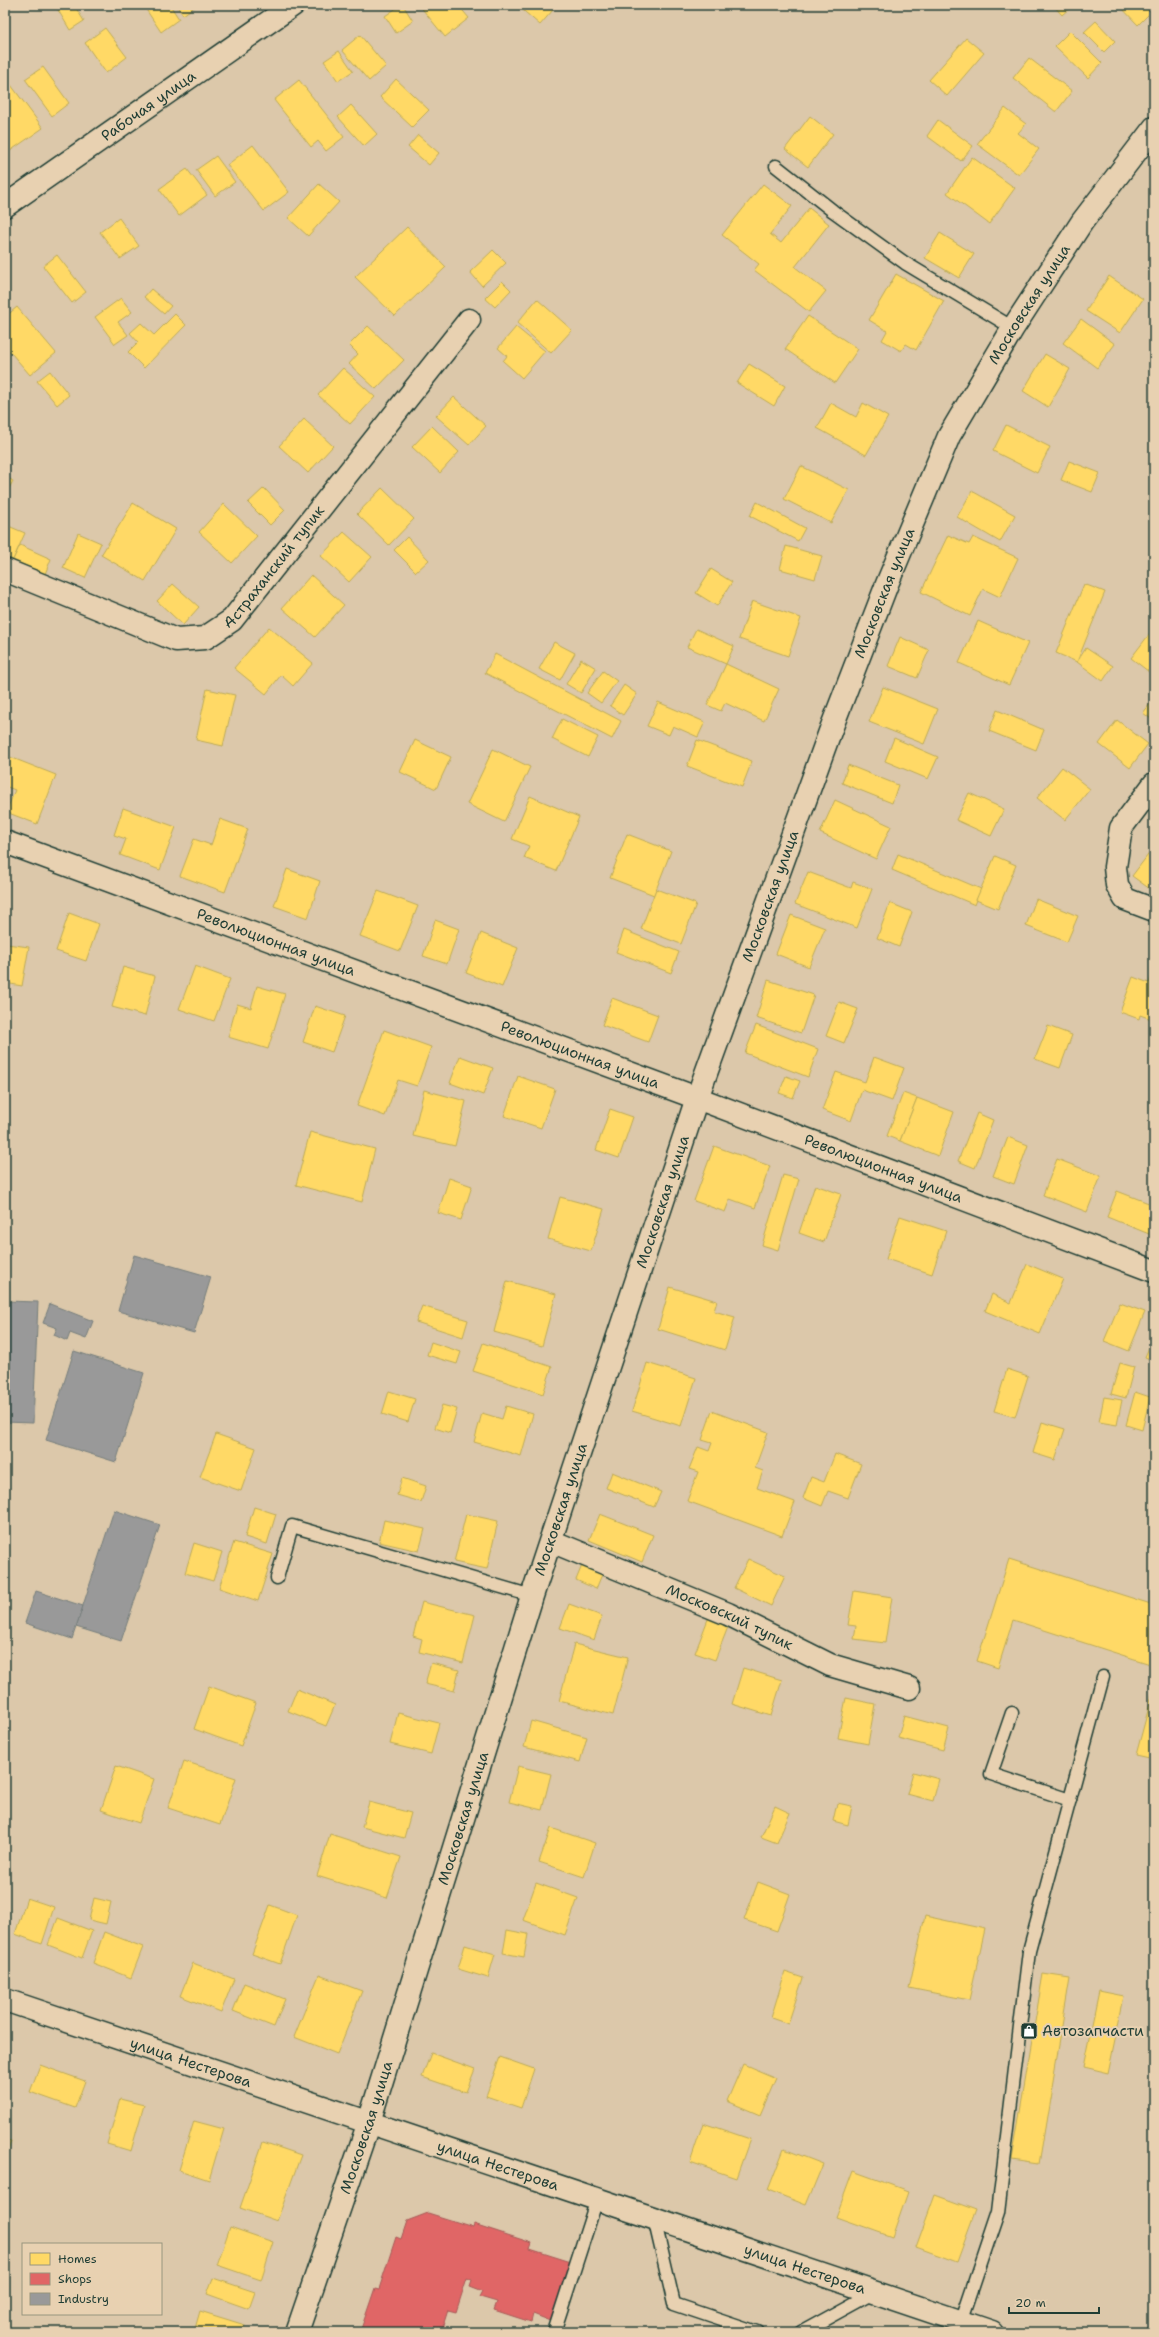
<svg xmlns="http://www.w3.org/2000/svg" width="1159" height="2337" viewBox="0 0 1159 2337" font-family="'Shantell Sans',sans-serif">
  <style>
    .homes { fill: #ffd966; stroke: #bcaa57 }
    .shops { fill: #e06666; stroke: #a65a57 }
    .industry { fill: #999; stroke: #747d7b }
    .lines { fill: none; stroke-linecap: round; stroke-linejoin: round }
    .lane-casing { stroke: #1f3d34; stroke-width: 15 }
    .street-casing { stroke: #1f3d34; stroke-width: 25 }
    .secondary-casing { stroke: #1f3d34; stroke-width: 25 }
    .lane { stroke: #e8d1b1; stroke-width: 12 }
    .street { stroke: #e8d1b1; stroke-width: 22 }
    .secondary { stroke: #e8d1b1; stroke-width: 22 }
    .labels { text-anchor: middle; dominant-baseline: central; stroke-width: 4; stroke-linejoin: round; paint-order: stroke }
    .street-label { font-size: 15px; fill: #1f3d34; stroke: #e8d1b1 }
    .poi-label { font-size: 15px; fill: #1f3d34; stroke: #e8d1b1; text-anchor: start }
  </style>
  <rect width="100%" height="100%" fill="#dcc8aa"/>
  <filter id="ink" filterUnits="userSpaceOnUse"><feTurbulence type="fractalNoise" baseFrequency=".025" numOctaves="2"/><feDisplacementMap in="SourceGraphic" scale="8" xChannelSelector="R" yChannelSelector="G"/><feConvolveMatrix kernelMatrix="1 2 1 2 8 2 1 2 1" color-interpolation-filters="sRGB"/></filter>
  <g filter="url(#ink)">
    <g class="homes">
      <polygon points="55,5 74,5 84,21 70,30"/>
      <polygon points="143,5 170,5 179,19 161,32"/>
      <polygon points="176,5 197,5 183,15"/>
      <polygon points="401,5 403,5 413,21 396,33 385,16"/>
      <polygon points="419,5 458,5 469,18 445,37"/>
      <polygon points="517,5 548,5 553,10 540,25"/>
      <polygon points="1053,5 1073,5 1062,15"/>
      <polygon points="1119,5 1154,5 1154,9 1138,25"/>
      <polygon points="1096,21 1115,41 1104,52 1084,32"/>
      <polygon points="105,28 127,57 106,73 85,43"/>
      <polygon points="1070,31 1102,63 1088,78 1055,46"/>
      <polygon points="360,35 386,66 369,81 342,50"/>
      <polygon points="966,38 984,53 947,96 929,80"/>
      <polygon points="339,51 353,71 338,81 324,61"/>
      <polygon points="1029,58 1072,91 1056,112 1013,78"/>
      <polygon points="43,67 69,103 52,116 25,79"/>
      <polygon points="396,79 429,110 412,127 380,97"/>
      <polygon points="299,80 344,137 326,151 318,141 311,147 274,100"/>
      <polygon points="11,85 43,128 10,151 5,144 5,90"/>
      <polygon points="351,105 377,134 364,146 338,117"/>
      <polygon points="1005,108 1026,124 1018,133 1039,149 1019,175 977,144"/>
      <polygon points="810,116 833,134 808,167 785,149"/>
      <polygon points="938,120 973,146 961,161 927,136"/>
      <polygon points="418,135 439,153 429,165 408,147"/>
      <polygon points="253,145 289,192 264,211 227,165"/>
      <polygon points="216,156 235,182 215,196 196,170"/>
      <polygon points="972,157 1015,188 989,224 947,193"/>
      <polygon points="187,169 207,195 179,216 159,189"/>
      <polygon points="319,184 339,202 308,236 288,218"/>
      <polygon points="763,184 792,206 770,234 781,243 809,208 829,224 795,267 826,291 809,312 754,270 759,264 722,235"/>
      <polygon points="119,218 139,246 120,259 100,232"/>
      <polygon points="407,227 446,267 395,316 355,277"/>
      <polygon points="940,233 974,254 959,278 925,258"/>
      <polygon points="493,250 506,263 482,286 470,272"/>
      <polygon points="57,255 86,292 72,303 43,266"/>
      <polygon points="896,274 944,301 916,350 906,344 901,351 882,340 887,331 869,320"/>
      <polygon points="1109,276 1143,299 1120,333 1086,311"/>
      <polygon points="502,281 511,290 495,307 485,298"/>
      <polygon points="151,289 171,306 164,314 144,297"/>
      <polygon points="121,298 132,312 118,322 128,335 115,344 95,317"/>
      <polygon points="537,299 572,330 551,353 517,323"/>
      <polygon points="17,307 56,353 30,375 5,346 5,317"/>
      <polygon points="175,314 186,325 144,368 128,352 138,342 130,333 141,323 154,335"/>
      <polygon points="808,316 858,349 835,383 785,349"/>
      <polygon points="1081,319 1115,344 1097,368 1063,343"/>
      <polygon points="368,326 404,360 376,389 349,364 358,354 349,345"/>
      <polygon points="516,327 545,351 522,378 503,361 507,356 498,348"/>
      <polygon points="1045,354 1070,369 1048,407 1023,391"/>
      <polygon points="749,364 785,386 774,406 737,383"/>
      <polygon points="343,368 375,397 350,424 318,395"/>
      <polygon points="50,371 69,395 57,405 37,381"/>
      <polygon points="454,397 486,426 469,445 436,416"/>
      <polygon points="831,403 856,417 863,403 888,417 866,455 817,428"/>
      <polygon points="304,419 333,446 308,473 279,446"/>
      <polygon points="1006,425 1050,447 1037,473 993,451"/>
      <polygon points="432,426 459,452 440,473 412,447"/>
      <polygon points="1069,461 1100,473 1092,492 1061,480"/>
      <polygon points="801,466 849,490 831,523 784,499"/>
      <polygon points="5,476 13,481 5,496"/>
      <polygon points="264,488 285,510 270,525 248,503"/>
      <polygon points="382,488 414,519 389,545 357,514"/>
      <polygon points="972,491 1015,515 1000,542 957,517"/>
      <polygon points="757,502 805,528 798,541 750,516"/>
      <polygon points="133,503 176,529 145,581 101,555"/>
      <polygon points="224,504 257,536 232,563 199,532"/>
      <polygon points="6,525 25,533 13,560 5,557"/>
      <polygon points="344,532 372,557 349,582 321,556"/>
      <polygon points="78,533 101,543 85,578 63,568"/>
      <polygon points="948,535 969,544 973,537 1018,558 1000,597 983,589 970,616 921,592"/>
      <polygon points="407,537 429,560 416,572 394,550"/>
      <polygon points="20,545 51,559 45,574 13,560"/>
      <polygon points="786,546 822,556 815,579 780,569"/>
      <polygon points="711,569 732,582 717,606 696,593"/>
      <polygon points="311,575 344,605 315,637 282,608"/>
      <polygon points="173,584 199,607 183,625 157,601"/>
      <polygon points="1084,584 1105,592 1077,662 1056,653"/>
      <polygon points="752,601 801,618 788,656 739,639"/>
      <polygon points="978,621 1028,643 1009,685 959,663"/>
      <polygon points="269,627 313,663 293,686 281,675 266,694 234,668"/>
      <polygon points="1154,628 1154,674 1153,675 1131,658"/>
      <polygon points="696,629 734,646 726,664 687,647"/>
      <polygon points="900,637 929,650 917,678 888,666"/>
      <polygon points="554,642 575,653 560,680 539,669"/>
      <polygon points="1086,648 1113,666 1103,681 1077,662"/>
      <polygon points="495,654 621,721 612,739 485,673"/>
      <polygon points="581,659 596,668 581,693 566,684"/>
      <polygon points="726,664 779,689 764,721 725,703 721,711 707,705"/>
      <polygon points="603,671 617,681 601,703 587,693"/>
      <polygon points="624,685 637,694 623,715 610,706"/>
      <polygon points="883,687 938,709 924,744 869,722"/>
      <polygon points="207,689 235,695 223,746 196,740"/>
      <polygon points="1154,699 1154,721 1143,713"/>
      <polygon points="658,702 705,722 698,737 673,726 669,735 647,726"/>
      <polygon points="997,710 1044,730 1036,750 989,731"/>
      <polygon points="562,719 598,737 588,757 552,739"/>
      <polygon points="1117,720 1148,744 1130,768 1099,744"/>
      <polygon points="894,738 938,757 928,779 885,761"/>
      <polygon points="415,740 451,757 436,789 400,772"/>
      <polygon points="697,740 752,761 742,787 687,766"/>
      <polygon points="493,749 530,767 504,822 467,804"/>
      <polygon points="5,755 56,775 37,824 6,812 15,790 5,786"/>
      <polygon points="848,765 898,785 892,803 842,783"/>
      <polygon points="1062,767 1090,789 1065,820 1037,798"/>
      <polygon points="969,793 1004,809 991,836 956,820"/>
      <polygon points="530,796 579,817 556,871 524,858 529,846 512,839"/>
      <polygon points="835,800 891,826 876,859 820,833"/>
      <polygon points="123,808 176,827 160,870 120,855 126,839 114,835"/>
      <polygon points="220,819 248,829 225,892 180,876 194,839 211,845"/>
      <polygon points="627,834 671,851 654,895 610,878"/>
      <polygon points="1154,847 1154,892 1132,876"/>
      <polygon points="898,854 981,889 975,905 892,870"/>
      <polygon points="995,856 1016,865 998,909 976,900"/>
      <polygon points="287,869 320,881 308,918 274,906"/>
      <polygon points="808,872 851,888 853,882 872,889 857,928 795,904"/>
      <polygon points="656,889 696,904 681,944 641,929"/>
      <polygon points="378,891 418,906 400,951 360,936"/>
      <polygon points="1036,899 1078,916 1067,942 1026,926"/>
      <polygon points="890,903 912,912 899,947 877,938"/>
      <polygon points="69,913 99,924 86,961 56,951"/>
      <polygon points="791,915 825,928 809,967 776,954"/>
      <polygon points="435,920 459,929 447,964 423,956"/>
      <polygon points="624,930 679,952 671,973 616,952"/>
      <polygon points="481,933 518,948 502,987 466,973"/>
      <polygon points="7,944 29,947 22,986 5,983"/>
      <polygon points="195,966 230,979 214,1021 179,1009"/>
      <polygon points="123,967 155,976 145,1016 112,1007"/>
      <polygon points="1154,970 1154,1020 1140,1015 1139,1019 1120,1012 1133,977 1149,983"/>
      <polygon points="768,980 814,995 801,1033 756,1018"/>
      <polygon points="257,986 285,994 268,1049 228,1037 237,1004 251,1008"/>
      <polygon points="612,998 658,1015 648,1042 602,1025"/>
      <polygon points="839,1002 858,1009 844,1043 826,1036"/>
      <polygon points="315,1006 345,1016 332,1052 303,1042"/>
      <polygon points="756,1025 818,1049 808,1077 745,1053"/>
      <polygon points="1048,1026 1072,1035 1060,1068 1035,1059"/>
      <polygon points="384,1030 431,1047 417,1086 398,1080 385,1116 357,1106"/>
      <polygon points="460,1056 493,1068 483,1095 450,1083"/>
      <polygon points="874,1057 904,1068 892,1101 862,1090 851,1121 822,1110 836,1072 865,1082"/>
      <polygon points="518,1076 555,1089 541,1128 504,1116"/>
      <polygon points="786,1076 800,1081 793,1098 779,1093"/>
      <polygon points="424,1090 466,1101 455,1146 413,1136"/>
      <polygon points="903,1093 917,1098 900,1141 887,1136"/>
      <polygon points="917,1098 954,1112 938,1156 900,1141"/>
      <polygon points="610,1109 633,1117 619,1158 596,1150"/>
      <polygon points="977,1113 993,1120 975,1168 958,1161"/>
      <polygon points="310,1132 375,1149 362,1202 296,1185"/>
      <polygon points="1008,1137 1028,1145 1014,1184 993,1176"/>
      <polygon points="714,1146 770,1166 755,1208 730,1199 725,1212 694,1201"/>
      <polygon points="1057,1159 1101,1176 1087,1212 1043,1195"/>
      <polygon points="783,1175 799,1179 778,1250 762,1245"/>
      <polygon points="449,1178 472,1186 461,1220 438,1213"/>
      <polygon points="815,1185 841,1194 824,1242 799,1233"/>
      <polygon points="1117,1191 1154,1205 1154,1236 1107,1217"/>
      <polygon points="560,1197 604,1209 591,1251 548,1239"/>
      <polygon points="900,1216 946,1231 932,1274 886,1259"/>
      <polygon points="1027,1264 1063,1279 1040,1334 985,1311 992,1294 1011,1303"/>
      <polygon points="507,1281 556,1294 542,1346 494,1332"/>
      <polygon points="670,1287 717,1301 714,1311 735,1317 725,1350 658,1329"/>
      <polygon points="1120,1303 1145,1312 1129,1351 1104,1341"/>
      <polygon points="422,1306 468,1320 463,1337 416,1322"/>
      <polygon points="1154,1335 1154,1361 1145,1357"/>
      <polygon points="431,1342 461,1352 457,1364 427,1355"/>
      <polygon points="483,1343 552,1367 543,1394 473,1371"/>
      <polygon points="647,1363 696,1378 681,1426 632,1411"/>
      <polygon points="1120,1363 1134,1367 1126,1398 1111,1394"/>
      <polygon points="1007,1369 1028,1376 1015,1417 994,1411"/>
      <polygon points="389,1391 415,1399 408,1422 382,1414"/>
      <polygon points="1135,1392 1150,1397 1142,1430 1126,1425"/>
      <polygon points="1104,1397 1122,1400 1117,1425 1099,1422"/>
      <polygon points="442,1405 457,1409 450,1433 435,1428"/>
      <polygon points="506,1406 533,1414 521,1456 474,1442 482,1413 502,1419"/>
      <polygon points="712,1411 768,1432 755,1468 763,1471 757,1488 795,1502 782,1536 687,1501 698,1472 689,1469 698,1447 709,1451 712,1443 702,1440"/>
      <polygon points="1042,1422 1065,1429 1055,1460 1033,1453"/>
      <polygon points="216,1434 256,1448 241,1491 200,1477"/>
      <polygon points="835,1454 861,1464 848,1498 828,1491 822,1506 803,1498 811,1477 824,1482"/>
      <polygon points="612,1472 661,1492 654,1507 606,1488"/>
      <polygon points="402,1478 426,1486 421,1502 397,1495"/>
      <polygon points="254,1507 276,1514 267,1544 245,1537"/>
      <polygon points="466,1514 498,1521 487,1569 454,1562"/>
      <polygon points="600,1514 653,1535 642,1562 589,1540"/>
      <polygon points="384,1520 425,1529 419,1551 379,1542"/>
      <polygon points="234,1542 273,1554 258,1601 219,1588"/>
      <polygon points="194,1543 222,1552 213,1581 185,1573"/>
      <polygon points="748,1559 785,1576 771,1606 734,1588"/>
      <polygon points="1009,1559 1154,1605 1154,1653 1150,1664 1013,1620 998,1668 977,1661"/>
      <polygon points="583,1563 603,1572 596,1589 576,1580"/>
      <polygon points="854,1591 892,1597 885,1643 854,1639 856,1626 848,1625"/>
      <polygon points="422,1602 475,1615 463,1663 419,1652 422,1639 413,1636"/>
      <polygon points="569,1604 602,1616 594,1640 560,1628"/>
      <polygon points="708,1619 728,1627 715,1660 695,1653"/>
      <polygon points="574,1644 628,1657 613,1715 559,1701"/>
      <polygon points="431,1663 459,1670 454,1691 425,1684"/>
      <polygon points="743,1668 782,1680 771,1716 732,1704"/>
      <polygon points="209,1686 256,1703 241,1746 194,1729"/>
      <polygon points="1154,1688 1154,1759 1136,1755"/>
      <polygon points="297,1689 335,1705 326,1726 288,1711"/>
      <polygon points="846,1698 875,1704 868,1744 838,1738"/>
      <polygon points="398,1713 439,1723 431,1754 390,1744"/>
      <polygon points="904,1716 949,1728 943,1750 898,1738"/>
      <polygon points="531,1721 587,1737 580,1762 524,1747"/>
      <polygon points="184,1761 236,1778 220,1825 168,1808"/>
      <polygon points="116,1766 154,1779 139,1823 101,1810"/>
      <polygon points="518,1766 551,1774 542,1810 509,1802"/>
      <polygon points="913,1772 939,1779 933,1801 907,1794"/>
      <polygon points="369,1802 411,1813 404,1838 362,1827"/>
      <polygon points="837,1803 852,1806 848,1825 833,1821"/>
      <polygon points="775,1806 790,1813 777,1843 761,1837"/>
      <polygon points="551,1828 595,1843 584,1877 539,1862"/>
      <polygon points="330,1834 401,1857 387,1898 317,1876"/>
      <polygon points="758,1882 790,1894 777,1931 744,1920"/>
      <polygon points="536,1883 578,1898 565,1935 523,1920"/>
      <polygon points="27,1898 54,1907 42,1944 15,1934"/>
      <polygon points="94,1898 111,1902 106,1924 89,1920"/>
      <polygon points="270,1905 297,1915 280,1964 252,1954"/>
      <polygon points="925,1916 985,1929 969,2000 909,1988"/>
      <polygon points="58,1918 92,1931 82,1958 48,1945"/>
      <polygon points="507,1930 528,1934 524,1957 503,1953"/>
      <polygon points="104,1932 143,1947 131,1978 93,1963"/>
      <polygon points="465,1945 495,1954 488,1978 458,1969"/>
      <polygon points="193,1963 234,1979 221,2012 180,1996"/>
      <polygon points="785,1972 803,1978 788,2024 771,2018"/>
      <polygon points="1043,1974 1070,1978 1039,2164 1012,2160"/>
      <polygon points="319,1975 362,1991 337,2054 294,2037"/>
      <polygon points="244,1983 285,1999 274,2027 233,2011"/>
      <polygon points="1099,1991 1124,1996 1108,2073 1083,2067"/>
      <polygon points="431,2053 475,2069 466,2092 422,2077"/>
      <polygon points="500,2057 534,2069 521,2108 486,2096"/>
      <polygon points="743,2064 776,2078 760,2115 727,2101"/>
      <polygon points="40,2065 85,2081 75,2108 30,2092"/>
      <polygon points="120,2099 144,2105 131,2151 107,2144"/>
      <polygon points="194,2121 224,2129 209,2180 179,2170"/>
      <polygon points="703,2123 750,2139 736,2178 690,2162"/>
      <polygon points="5,2139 11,2141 5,2164"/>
      <polygon points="263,2142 301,2155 277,2221 240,2208"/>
      <polygon points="784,2149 823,2164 806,2205 768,2190"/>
      <polygon points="853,2171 908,2191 892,2237 836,2217"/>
      <polygon points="935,2195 976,2210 957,2262 916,2247"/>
      <polygon points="230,2227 273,2242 261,2280 217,2265"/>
      <polygon points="213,2278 255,2292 249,2309 207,2294"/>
      <polygon points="200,2311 245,2325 242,2332 194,2332"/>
    </g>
    <polygon class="shops" points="428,2213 473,2227 474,2224 532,2243 530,2249 571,2262 551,2321 533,2314 531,2322 494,2310 497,2302 480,2297 483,2291 470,2286 472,2280 467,2278 456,2312 448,2310 441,2332 435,2330 434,2332 360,2332 375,2288 379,2289 396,2237 401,2239 407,2221"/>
    <g class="industry">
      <polygon points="134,1255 211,1277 194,1333 118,1311"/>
      <polygon points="6,1301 38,1302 33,1423 5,1422"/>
      <polygon points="50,1304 93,1321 86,1339 70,1333 67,1341 54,1335 57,1328 43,1323"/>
      <polygon points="74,1351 144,1373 116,1462 46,1440"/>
      <polygon points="114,1510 160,1525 121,1641 76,1627"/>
      <polygon points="36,1591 83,1606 72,1639 25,1623"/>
    </g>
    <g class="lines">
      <defs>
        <g id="lane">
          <polyline points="776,166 833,211 905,263 1013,328"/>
          <polyline points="277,1578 292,1526 532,1596"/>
          <polyline points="1012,1713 991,1774 1070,1800"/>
          <polyline points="654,2218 674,2304 757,2332"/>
          <polyline points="961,2322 998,2212 1029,1951 1103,1677"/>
          <polyline points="554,2332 597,2199"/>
          <polyline points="802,2332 873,2293"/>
        </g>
        <g id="street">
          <path id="s1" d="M5 570 176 640 205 638 232 620 469 320"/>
          <polyline points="1154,784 1121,828 1115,867 1117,885 1125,899 1154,910"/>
          <path id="s2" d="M5 842 697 1098 1154 1271"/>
          <path id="s3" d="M551 1541 728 1614 830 1665 909 1688"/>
          <path id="s4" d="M297 2332 369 2122 532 1596 697 1098 831 729 887 584 949 436 1013 328 1082 222 1154 128"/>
        </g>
        <g id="secondary">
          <path id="s5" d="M5 206 293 5"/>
          <path id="s6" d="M5 2000 992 2332"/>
        </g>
      </defs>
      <use href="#lane" class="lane-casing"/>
      <use href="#street" class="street-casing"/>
      <use href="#secondary" class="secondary-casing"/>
      <use href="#lane" class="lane"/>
      <use href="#street" class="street"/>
      <use href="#secondary" class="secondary"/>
    </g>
  </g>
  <defs>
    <symbol id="shop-square" viewBox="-11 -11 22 22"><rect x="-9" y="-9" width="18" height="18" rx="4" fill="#1f3d34" stroke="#e8d1b1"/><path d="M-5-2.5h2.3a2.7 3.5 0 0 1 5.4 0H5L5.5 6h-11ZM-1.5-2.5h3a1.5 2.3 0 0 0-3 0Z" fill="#fff"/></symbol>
  </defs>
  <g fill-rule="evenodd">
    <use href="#shop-square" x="1019" y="2021" width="20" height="20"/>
  </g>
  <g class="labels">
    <g class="street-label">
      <text stroke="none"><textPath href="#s5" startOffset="175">Рабочая улица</textPath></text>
      <text stroke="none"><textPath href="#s4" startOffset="2160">Московская улица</textPath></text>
      <text stroke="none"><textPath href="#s1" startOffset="314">Астраханский тупик</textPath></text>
      <text stroke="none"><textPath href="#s4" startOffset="1836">Московская улица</textPath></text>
      <text stroke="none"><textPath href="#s4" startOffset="1512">Московская улица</textPath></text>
      <text stroke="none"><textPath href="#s2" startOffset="289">Революционная улица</textPath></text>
      <text stroke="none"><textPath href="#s2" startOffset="613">Революционная улица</textPath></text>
      <text stroke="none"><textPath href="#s2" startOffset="937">Революционная улица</textPath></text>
      <text stroke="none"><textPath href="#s4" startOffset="1188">Московская улица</textPath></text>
      <text stroke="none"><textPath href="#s4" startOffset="864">Московская улица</textPath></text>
      <text stroke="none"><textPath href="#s3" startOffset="194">Московский тупик</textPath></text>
      <text stroke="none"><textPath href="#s4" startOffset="540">Московская улица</textPath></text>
      <text stroke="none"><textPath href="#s6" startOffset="196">улица Нестерова</textPath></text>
      <text stroke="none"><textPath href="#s4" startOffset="216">Московская улица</textPath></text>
      <text stroke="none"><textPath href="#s6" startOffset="520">улица Нестерова</textPath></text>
      <text stroke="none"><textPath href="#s6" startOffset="844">улица Нестерова</textPath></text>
    </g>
    <g class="poi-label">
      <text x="1042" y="2031">Автозапчасти</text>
    </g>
  </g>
  <rect width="1159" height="2337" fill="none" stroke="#e8d1b1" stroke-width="20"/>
  <rect x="10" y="10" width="1139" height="2317" fill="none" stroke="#1f3d34" stroke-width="1.5" filter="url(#ink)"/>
  <rect x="22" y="2243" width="140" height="72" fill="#e8d1b1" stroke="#98967f"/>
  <rect x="30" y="2253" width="20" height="12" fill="#ffd966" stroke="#98967f"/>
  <text x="58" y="2263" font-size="12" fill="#1f3d34">Homes</text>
  <rect x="30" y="2273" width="20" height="12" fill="#e06666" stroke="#98967f"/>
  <text x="58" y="2283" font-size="12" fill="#1f3d34">Shops</text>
  <rect x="30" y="2293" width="20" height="12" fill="#999999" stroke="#98967f"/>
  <text x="58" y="2303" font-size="12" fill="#1f3d34">Industry</text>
  <path d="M1009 2307v6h90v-6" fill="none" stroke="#1f3d34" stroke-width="2"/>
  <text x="1015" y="2307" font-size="12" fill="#1f3d34" stroke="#e8d1b1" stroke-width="3" paint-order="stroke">20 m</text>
</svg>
